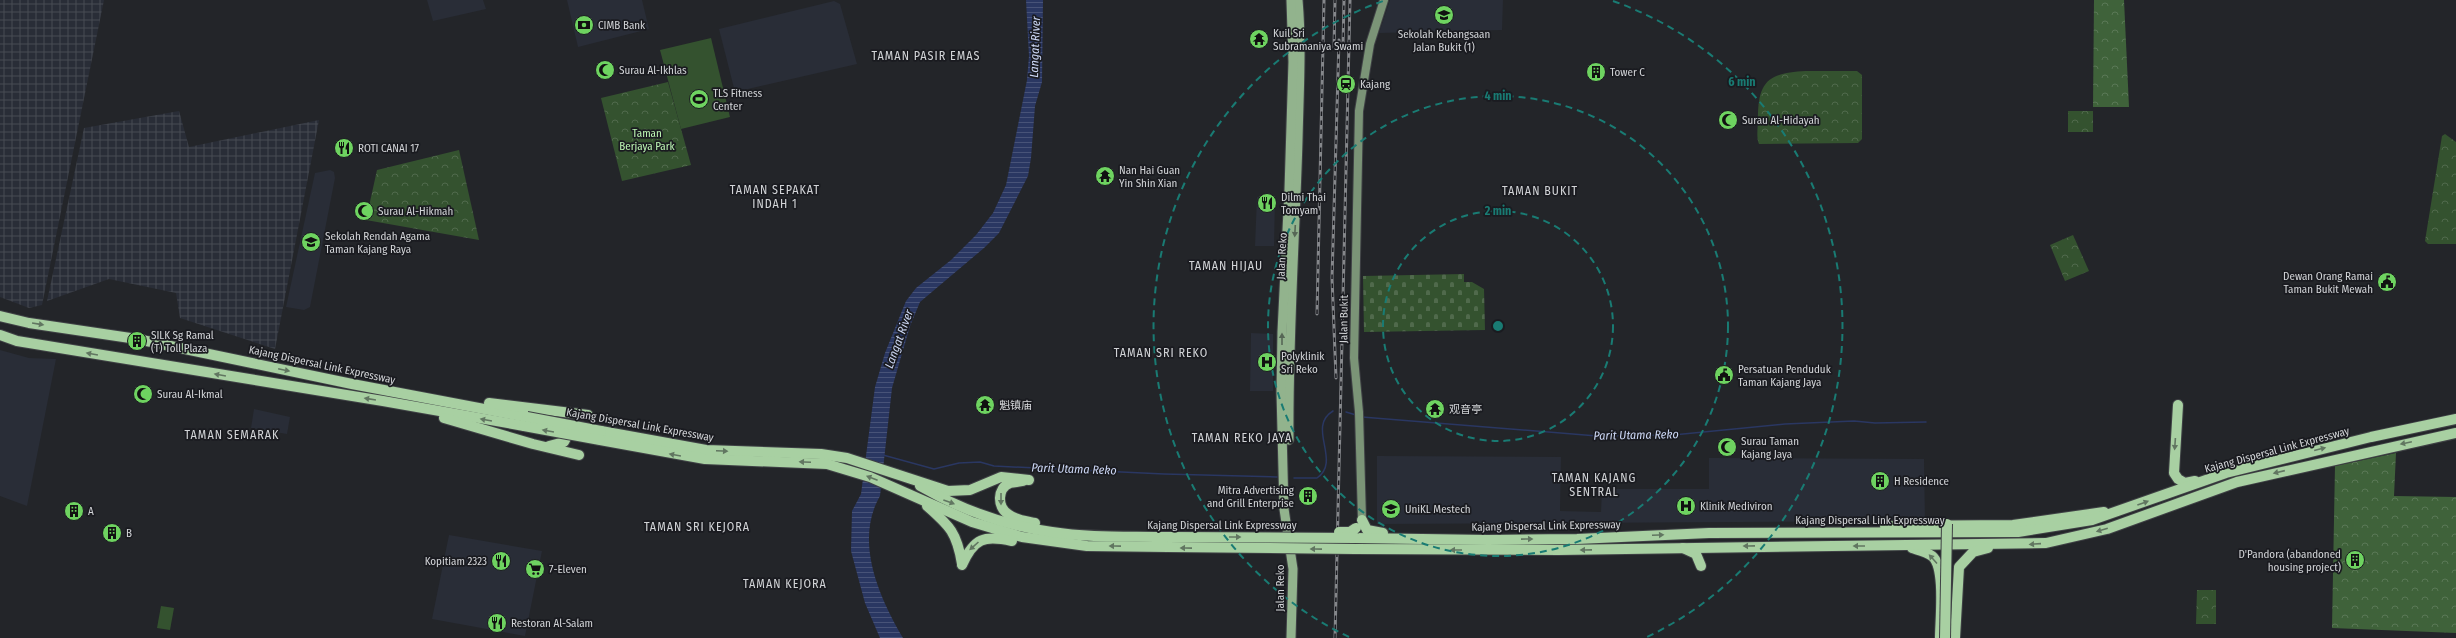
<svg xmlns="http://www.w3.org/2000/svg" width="2456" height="638" viewBox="0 0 2456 638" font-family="'Fira Sans Condensed','Noto Sans SC',sans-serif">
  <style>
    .built { fill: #292d37 }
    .industrial { fill: url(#industrial-grid) }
    .forest { fill: url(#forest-crowns) }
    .cemetery { fill: url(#cemetery-stones) }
    .park { fill: url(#park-crowns) }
    .garden { fill: #34522f }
    .water { fill: url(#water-rules) }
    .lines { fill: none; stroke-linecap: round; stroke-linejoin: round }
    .stream { stroke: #2a3762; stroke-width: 1.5 }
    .secondary-casing { stroke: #3f4145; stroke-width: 10 }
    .primary-casing { stroke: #3f4145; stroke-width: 11 }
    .motorway-casing { stroke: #3f4145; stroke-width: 12 }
    .secondary { stroke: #7b9477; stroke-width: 8 }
    .primary { stroke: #92b38d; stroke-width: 9 }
    .motorway { stroke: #a8d0a2; stroke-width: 10 }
    .rail-casing { stroke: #85878b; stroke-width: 3 }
    .rail { stroke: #1a1b20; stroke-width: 1.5; stroke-dasharray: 4.5; stroke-linecap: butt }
    .motorway-bridge-casing { stroke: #3f4145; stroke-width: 12; stroke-linecap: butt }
    .motorway-bridge { stroke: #a8d0a2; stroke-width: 10 }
    .oneway { fill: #566756 }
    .oneway2 { fill: #617661 }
    .ring { fill: none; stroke: #197b73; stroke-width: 2; stroke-dasharray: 7 5 }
    .labels { text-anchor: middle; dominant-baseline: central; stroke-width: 3.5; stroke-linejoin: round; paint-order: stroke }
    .poi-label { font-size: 11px; fill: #d2d4d7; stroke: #1a1b20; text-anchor: start }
    .park-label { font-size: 11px; fill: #bcf6b3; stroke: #1a1b20 }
    .street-label { font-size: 11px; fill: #d2d4d7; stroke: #1a1b20 }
    .water-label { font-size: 12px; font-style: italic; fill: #cdd8f6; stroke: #1a1b20 }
    .neighbourhood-label { font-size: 12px; letter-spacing: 1px; fill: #d2d4d7; stroke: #1a1b20 }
    .centre { fill: #197b73; stroke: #1a1b20; stroke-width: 2 }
    .ring-label { font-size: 12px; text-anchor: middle; font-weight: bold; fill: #197b73; stroke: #1a1b20; stroke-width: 3.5; stroke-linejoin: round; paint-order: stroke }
  </style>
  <defs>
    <pattern id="industrial-grid" width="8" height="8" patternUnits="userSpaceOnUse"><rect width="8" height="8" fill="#292d37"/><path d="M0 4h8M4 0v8" fill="none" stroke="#474b53"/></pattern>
    <pattern id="forest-crowns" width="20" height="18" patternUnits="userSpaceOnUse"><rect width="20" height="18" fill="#3f623a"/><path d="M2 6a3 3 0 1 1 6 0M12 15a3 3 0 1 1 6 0" fill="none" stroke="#5a7856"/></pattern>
    <pattern id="cemetery-stones" width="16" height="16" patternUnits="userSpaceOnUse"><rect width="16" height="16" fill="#34522f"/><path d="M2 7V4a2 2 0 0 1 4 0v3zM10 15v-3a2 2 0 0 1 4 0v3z" fill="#506a4c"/></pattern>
    <pattern id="park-crowns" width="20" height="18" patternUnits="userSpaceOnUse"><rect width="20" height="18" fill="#34522f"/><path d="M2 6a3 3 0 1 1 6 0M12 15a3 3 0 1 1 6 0" fill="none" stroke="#506a4c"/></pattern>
    <pattern id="water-rules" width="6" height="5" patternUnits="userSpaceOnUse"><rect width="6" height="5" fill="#2a3762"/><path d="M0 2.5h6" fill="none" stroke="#485378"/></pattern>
  </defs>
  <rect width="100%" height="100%" fill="#232529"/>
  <g class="built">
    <polygon points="427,0 483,0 486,9 433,21"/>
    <polygon points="567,0 642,0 649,29 578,47"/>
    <polygon points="1390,0 1503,0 1502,30 1379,33"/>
    <polygon points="834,1 840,4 857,64 735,92 719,29"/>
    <polygon points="330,170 334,172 335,178 310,307 304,310 286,307 315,173"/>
    <polygon points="1257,197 1275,198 1274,246 1255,246"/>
    <polygon points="1251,333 1273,334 1273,391 1250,391"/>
    <polygon points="0,350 29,358 56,359 27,506 0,496"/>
    <polygon points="254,409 290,417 287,434 251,428"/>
    <polygon points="1377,456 1561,457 1560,511 1601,512 1602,489 1709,489 1709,458 1924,459 1925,521 1377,524"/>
    <polygon points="449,535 542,551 525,636 432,619"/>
  </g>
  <g class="industrial">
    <polygon points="0,0 104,0 42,305 29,308 0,297"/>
    <polygon points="179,111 189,147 319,120 275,349 180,318 176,293 109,279 47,301 84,128"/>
  </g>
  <g class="forest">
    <polygon points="2094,0 2124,0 2129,107 2093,107"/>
    <polygon points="2396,453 2394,496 2456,497 2456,633 2332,628 2335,466"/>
  </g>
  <polygon class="cemetery" points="1464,274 1464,282 1472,282 1484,289 1485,330 1364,332 1363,276"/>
  <g class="park">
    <path d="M1806 71H1857L1862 75V139L1858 143 1759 144C1756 137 1758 127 1758 119 1758 81 1768 73 1806 71Z"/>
    <polygon points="668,82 691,165 622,181 601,98"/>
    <rect x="2068" y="111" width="25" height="21"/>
    <polygon points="2445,134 2456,142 2456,244 2428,244 2425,241 2442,136"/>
    <polygon points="459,150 479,240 366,220 377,170"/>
    <polygon points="2073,235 2089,271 2065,281 2050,245"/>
    <polygon points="2197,590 2216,590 2216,624 2196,624"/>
  </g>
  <g class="garden">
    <polygon points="711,38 730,117 681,129 660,50"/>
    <polygon points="161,606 174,608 170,630 157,628"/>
  </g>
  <path class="water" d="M1026 0H1043L1042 82 1035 106 1031 158 1028 176 999 233 984 248 920 302 910 326 892 388 880 496C854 541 879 597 903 638H880L865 603 851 551 852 511 861 494 875 387 885 353 906 301 916 288 951 260 976 235 993 213 1006 185 1027 80 1029 56Z"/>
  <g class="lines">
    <g class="stream">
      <polyline points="1346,412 1356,415"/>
      <polyline points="1362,417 1597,436 1673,435 1785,424 1854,421 1875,423 1926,422"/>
      <polyline points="883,455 934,469 959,463 980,462 994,466 1164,474 1277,477"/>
      <path d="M1294 478H1317C1342 461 1306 427 1333 411"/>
    </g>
    <defs>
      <polyline id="secondary" points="1362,520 1359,412 1354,358 1359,111 1370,44 1384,0"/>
      <g id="primary">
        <path d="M1289 440C1288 340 1295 240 1298 140 1299 93 1302 46 1298 0"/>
        <polyline points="1291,638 1293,569 1284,509 1281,392 1282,332 1289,190 1293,62 1291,0"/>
      </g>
      <g id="motorway">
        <polyline points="0,316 29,323 137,339 352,384 527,417"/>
        <polyline points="0,335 17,341 383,401 524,426"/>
        <polyline points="489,403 588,415"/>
        <polyline points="2178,405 2174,473 2178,479 2185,483 2195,481"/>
        <polyline points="444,418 533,444 579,455"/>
        <polyline points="601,431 706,450 821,454 847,458 948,491 970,490 1001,477 1029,480"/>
        <polyline points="600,440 705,459 827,464 870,477 972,522 1022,537 1087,546 1168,547"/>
        <polyline points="549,446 564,442 572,427"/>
        <path d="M1023 481C1019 482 1014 482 1010 483 997 488 997 507 1008 514 1015 520 1026 521 1035 523"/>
        <path d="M920 486C960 509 1007 526 1052 532 1090 538 1130 536 1168 537"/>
        <path d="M927 506C950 526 957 533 962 564"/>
        <polyline points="1362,520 1367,530 1383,533"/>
        <polyline points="1885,526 2013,525 2104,512"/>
        <polyline points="1356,538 1488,540 1577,539 1709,533 2018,532 2092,520 2226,473 2371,437 2456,419"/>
        <polyline points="1683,548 1696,554 1701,566"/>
        <path d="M1912 548C1918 550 1927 552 1932 556 1946 567 1940 620 1940 638"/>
        <polyline points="1355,549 1558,550 2046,543 2107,529 2237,482 2456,433"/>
        <path d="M962 565C974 538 984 535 1012 541"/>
        <polyline points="1955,638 1959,567 1973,552 1988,548"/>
      </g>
    </defs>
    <use href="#secondary" class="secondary-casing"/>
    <use href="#primary" class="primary-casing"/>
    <use href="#motorway" class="motorway-casing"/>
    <use href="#secondary" class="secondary"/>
    <use href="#primary" class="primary"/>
    <use href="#motorway" class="motorway"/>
    <defs>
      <g id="rail">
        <polyline points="1343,46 1344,0"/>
        <polyline points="1334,48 1335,0"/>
        <polyline points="1317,314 1324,0"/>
        <polyline points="1336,378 1332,278 1339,40"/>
        <polyline points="1335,638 1350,0"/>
      </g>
    </defs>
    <use href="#rail" class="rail-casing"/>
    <use href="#rail" class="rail"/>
    <defs>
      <g id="motorway-bridge">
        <polyline points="527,417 601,431"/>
        <polyline points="524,426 600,440"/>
        <polyline points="1339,532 1350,532 1356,528"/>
        <polyline points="1168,537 1356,538"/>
        <polyline points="1168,547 1355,549"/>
        <polyline points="1945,638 1947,524"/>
      </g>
    </defs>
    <use href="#motorway-bridge" class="motorway-bridge-casing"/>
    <use href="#motorway-bridge" class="motorway-bridge"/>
  </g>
  <defs><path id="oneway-solid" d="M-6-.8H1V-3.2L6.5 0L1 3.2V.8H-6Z"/></defs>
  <g class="oneway">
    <use href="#oneway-solid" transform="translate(1295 231) rotate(93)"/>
    <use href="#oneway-solid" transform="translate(1282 339) rotate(-90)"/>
  </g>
  <g class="oneway2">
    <use href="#oneway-solid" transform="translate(38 324) rotate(9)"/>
    <use href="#oneway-solid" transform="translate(92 354) rotate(-170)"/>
    <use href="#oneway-solid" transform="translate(284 370) rotate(12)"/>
    <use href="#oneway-solid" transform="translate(220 375) rotate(-170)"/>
    <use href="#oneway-solid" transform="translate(370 399) rotate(-171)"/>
    <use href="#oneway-solid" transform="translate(486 420) rotate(-170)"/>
    <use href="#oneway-solid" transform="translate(548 431) rotate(-170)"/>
    <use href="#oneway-solid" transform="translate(2406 443) rotate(168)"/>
    <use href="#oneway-solid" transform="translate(2175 444) rotate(94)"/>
    <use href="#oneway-solid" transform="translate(2320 449) rotate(-14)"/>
    <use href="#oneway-solid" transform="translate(722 451) rotate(2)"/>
    <use href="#oneway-solid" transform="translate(675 455) rotate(-170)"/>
    <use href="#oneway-solid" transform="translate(805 462) rotate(-178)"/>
    <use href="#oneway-solid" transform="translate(2279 472) rotate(167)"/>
    <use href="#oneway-solid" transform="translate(872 478) rotate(-159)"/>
    <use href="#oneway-solid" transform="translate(1001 499) rotate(90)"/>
    <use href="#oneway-solid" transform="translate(949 502) rotate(20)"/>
    <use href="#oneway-solid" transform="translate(2143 503) rotate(-20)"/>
    <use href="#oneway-solid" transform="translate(2102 530) rotate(164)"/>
    <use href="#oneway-solid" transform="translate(1658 535) rotate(-2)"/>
    <use href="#oneway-solid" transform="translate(1235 537)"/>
    <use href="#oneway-solid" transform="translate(1527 539) rotate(-1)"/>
    <use href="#oneway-solid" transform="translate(2035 544) rotate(176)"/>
    <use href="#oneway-solid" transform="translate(974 546) rotate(138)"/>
    <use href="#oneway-solid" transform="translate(1115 546) rotate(-179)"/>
    <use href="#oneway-solid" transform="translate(1749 546) rotate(179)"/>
    <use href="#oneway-solid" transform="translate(1859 546) rotate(180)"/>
    <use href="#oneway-solid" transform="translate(1186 548) rotate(-179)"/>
    <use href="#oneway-solid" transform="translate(1316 549) rotate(-179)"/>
    <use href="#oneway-solid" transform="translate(1456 550) rotate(-180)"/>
    <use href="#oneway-solid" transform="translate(1586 550) rotate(179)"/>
    <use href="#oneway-solid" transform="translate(1933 559) rotate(-132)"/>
  </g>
  <g class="ring">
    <circle cx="1498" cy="326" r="115"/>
    <circle cx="1498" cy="326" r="230"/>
    <path d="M1349 637A345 345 0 0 1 1383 1M1613 1A345 345 0 0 1 1647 637"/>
  </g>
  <defs>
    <symbol id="school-disc" viewBox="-11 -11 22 22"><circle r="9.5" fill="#6ed360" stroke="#1a1b20"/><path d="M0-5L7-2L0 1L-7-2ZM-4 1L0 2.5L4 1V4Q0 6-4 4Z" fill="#111"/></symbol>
    <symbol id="bank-disc" viewBox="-11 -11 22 22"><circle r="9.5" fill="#6ed360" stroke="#1a1b20"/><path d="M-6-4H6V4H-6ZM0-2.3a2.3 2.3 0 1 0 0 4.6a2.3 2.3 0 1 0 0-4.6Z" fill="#111"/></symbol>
    <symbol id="temple-disc" viewBox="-11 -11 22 22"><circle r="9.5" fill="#6ed360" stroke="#1a1b20"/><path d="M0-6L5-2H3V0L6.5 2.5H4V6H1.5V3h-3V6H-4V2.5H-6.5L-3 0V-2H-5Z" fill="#111"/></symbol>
    <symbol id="mosque-disc" viewBox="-11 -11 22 22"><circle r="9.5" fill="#6ed360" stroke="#1a1b20"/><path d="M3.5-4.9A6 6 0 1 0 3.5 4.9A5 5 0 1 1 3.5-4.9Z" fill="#111"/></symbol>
    <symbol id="building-disc" viewBox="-11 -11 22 22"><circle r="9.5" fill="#6ed360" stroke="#1a1b20"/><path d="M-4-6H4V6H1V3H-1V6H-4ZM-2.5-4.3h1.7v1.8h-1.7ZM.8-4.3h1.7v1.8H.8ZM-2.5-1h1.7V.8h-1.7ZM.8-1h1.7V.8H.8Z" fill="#111"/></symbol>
    <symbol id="station-disc" viewBox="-11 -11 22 22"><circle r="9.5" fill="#6ed360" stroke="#1a1b20"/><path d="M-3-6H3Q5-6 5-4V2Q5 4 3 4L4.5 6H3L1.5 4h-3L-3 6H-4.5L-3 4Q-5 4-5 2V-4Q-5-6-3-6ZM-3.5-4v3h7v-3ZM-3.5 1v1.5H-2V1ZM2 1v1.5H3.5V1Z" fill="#111"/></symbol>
    <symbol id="stadium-disc" viewBox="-11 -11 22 22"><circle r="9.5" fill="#6ed360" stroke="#1a1b20"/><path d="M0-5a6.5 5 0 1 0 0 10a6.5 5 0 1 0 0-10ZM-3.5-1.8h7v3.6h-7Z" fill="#111"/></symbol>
    <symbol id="restaurant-disc" viewBox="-11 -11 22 22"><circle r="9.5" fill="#6ed360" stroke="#1a1b20"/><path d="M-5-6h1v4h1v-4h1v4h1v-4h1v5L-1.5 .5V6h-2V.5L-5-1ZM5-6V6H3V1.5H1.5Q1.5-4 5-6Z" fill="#111"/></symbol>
    <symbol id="civic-disc" viewBox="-11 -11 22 22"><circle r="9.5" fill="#6ed360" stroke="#1a1b20"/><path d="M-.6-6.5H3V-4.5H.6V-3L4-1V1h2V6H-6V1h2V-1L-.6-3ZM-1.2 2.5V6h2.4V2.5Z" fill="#111"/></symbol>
    <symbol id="hospital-disc" viewBox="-11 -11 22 22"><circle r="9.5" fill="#6ed360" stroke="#1a1b20"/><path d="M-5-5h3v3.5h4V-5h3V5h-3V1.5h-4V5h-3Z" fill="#111"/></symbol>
    <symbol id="university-disc" viewBox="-11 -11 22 22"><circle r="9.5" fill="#6ed360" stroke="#1a1b20"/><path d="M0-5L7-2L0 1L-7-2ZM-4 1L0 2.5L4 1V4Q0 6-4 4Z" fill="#111"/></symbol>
    <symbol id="supermarket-disc" viewBox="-11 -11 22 22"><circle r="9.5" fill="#6ed360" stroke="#1a1b20"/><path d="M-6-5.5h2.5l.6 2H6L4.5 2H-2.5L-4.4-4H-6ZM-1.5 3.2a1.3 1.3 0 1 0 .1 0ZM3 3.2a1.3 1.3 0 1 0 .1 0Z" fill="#111"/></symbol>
  </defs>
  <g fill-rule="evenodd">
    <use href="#school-disc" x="1433" y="4" width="22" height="22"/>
    <use href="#bank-disc" x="573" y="14" width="22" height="22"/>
    <use href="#temple-disc" x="1248" y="28" width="22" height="22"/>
    <use href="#mosque-disc" x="594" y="59" width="22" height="22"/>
    <use href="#building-disc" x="1585" y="61" width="22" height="22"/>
    <use href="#station-disc" x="1335" y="73" width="22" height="22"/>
    <use href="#stadium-disc" x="688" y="88" width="22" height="22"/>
    <use href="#mosque-disc" x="1717" y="109" width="22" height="22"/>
    <use href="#restaurant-disc" x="333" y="137" width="22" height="22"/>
    <use href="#temple-disc" x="1094" y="165" width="22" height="22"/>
    <use href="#restaurant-disc" x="1256" y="192" width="22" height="22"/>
    <use href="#mosque-disc" x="353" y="200" width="22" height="22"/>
    <use href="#school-disc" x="300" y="231" width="22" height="22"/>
    <use href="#civic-disc" x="2376" y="271" width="22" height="22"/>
    <use href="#building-disc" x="126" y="330" width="22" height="22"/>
    <use href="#hospital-disc" x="1256" y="351" width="22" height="22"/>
    <use href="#civic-disc" x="1713" y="364" width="22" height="22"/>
    <use href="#mosque-disc" x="132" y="383" width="22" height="22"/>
    <use href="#temple-disc" x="974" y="394" width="22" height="22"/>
    <use href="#temple-disc" x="1424" y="398" width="22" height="22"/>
    <use href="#mosque-disc" x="1716" y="436" width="22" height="22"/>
    <use href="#building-disc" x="1869" y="470" width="22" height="22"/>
    <use href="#building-disc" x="1297" y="485" width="22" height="22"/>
    <use href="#hospital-disc" x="1675" y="495" width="22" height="22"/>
    <use href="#university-disc" x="1380" y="498" width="22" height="22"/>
    <use href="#building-disc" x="63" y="500" width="22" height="22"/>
    <use href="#building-disc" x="101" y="522" width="22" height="22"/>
    <use href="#building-disc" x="2344" y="549" width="22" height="22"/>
    <use href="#restaurant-disc" x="490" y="550" width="22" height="22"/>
    <use href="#supermarket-disc" x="524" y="558" width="22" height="22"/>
    <use href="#restaurant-disc" x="486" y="612" width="22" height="22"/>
  </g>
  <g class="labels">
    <g class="poi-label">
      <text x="598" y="25">CIMB Bank</text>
      <text x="1273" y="33">Kuil Sri<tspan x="1273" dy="13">Subramaniya Swami</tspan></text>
      <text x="1444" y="34" text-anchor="middle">Sekolah Kebangsaan<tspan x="1444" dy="13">Jalan Bukit (1)</tspan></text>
      <text x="619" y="70">Surau Al-Ikhlas</text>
      <text x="1610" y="72">Tower C</text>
      <text x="1360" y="84">Kajang</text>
      <text x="713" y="93">TLS Fitness<tspan x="713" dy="13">Center</tspan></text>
      <text x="1742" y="120">Surau Al-Hidayah</text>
      <text x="358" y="148">ROTI CANAI 17</text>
      <text x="1119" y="170">Nan Hai Guan<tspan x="1119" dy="13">Yin Shin Xian</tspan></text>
      <text x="1281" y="197">Dilmi Thai<tspan x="1281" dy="13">Tomyam</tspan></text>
      <text x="378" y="211">Surau Al-Hikmah</text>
      <text x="325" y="236">Sekolah Rendah Agama<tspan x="325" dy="13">Taman Kajang Raya</tspan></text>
      <text x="2373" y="276" text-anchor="end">Dewan Orang Ramai<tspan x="2373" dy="13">Taman Bukit Mewah</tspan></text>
      <text x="151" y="335">SILK Sg Ramal<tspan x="151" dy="13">(T) Toll Plaza</tspan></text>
      <text x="1281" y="356">Polyklinik<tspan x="1281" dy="13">Sri Reko</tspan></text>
      <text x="1738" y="369">Persatuan Penduduk<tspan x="1738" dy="13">Taman Kajang Jaya</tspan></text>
      <text x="157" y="394">Surau Al-Ikmal</text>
      <text x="999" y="405">魁镇庙</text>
      <text x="1449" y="409">观音亭</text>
      <text x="1741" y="441">Surau Taman<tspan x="1741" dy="13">Kajang Jaya</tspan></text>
      <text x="1894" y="481">H Residence</text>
      <text x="1294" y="490" text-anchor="end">Mitra Advertising<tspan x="1294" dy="13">and Grill Enterprise</tspan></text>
      <text x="1700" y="506">Klinik Mediviron</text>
      <text x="1405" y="509">UniKL Mestech</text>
      <text x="88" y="511">A</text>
      <text x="126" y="533">B</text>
      <text x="2341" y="554" text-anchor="end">D'Pandora (abandoned<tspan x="2341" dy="13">housing project)</tspan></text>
      <text x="487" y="561" text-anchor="end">Kopitiam 2323</text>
      <text x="549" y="569">7-Eleven</text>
      <text x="511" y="623">Restoran Al-Salam</text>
    </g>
    <g class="park-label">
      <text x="647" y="133">Taman<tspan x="647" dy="13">Berjaya Park</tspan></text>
    </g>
    <g class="street-label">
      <text transform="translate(1282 256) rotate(-87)">Jalan Reko</text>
      <text transform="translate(1344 319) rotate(-89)">Jalan Bukit</text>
      <text transform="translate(322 365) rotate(12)">Kajang Dispersal Link Expressway</text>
      <text transform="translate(640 425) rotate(10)">Kajang Dispersal Link Expressway</text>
      <text transform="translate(2277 450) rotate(-15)">Kajang Dispersal Link Expressway</text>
      <text x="1870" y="520">Kajang Dispersal Link Expressway</text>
      <text x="1222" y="525">Kajang Dispersal Link Expressway</text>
      <text transform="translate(1546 526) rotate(-1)">Kajang Dispersal Link Expressway</text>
      <text transform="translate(1280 588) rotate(-90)">Jalan Reko</text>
    </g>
    <g class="water-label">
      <text transform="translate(1035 47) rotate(-88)">Langat River</text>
      <text transform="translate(899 339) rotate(-70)">Langat River</text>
      <text transform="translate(1636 435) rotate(-1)">Parit Utama Reko</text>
      <text transform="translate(1074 469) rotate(2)">Parit Utama Reko</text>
    </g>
    <g class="neighbourhood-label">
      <text x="926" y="56">TAMAN PASIR EMAS</text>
      <text x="775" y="190">TAMAN SEPAKAT<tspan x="775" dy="14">INDAH 1</tspan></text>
      <text x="1540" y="191">TAMAN BUKIT</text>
      <text x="1226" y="266">TAMAN HIJAU</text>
      <text x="1161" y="353">TAMAN SRI REKO</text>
      <text x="232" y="435">TAMAN SEMARAK</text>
      <text x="1242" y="438">TAMAN REKO JAYA</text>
      <text x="1594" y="478">TAMAN KAJANG<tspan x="1594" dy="14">SENTRAL</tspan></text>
      <text x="697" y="527">TAMAN SRI KEJORA</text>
      <text x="785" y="584">TAMAN KEJORA</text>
    </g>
  </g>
  <circle cx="1498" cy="326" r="6" class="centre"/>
  <g class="ring-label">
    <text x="1742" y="86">6 min</text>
    <text x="1498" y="100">4 min</text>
    <text x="1498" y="215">2 min</text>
  </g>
</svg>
